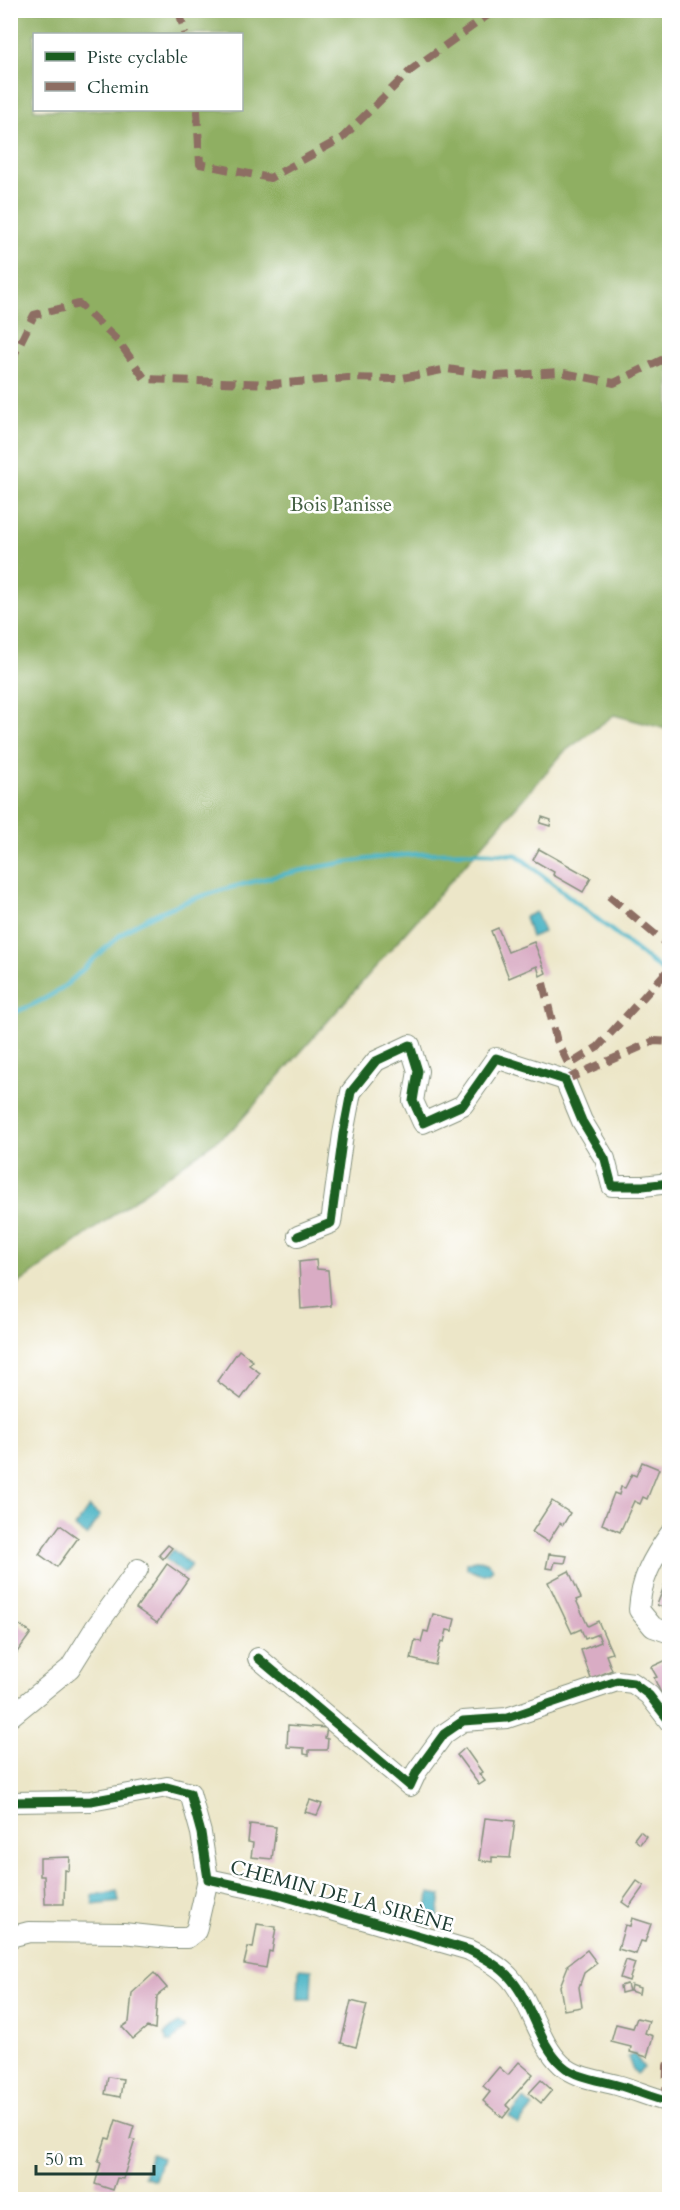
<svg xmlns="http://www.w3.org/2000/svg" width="680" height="2210" viewBox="0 0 680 2210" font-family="Cardo,serif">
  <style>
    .forest { fill: #8faf62; stroke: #57764b; stroke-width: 1.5; fill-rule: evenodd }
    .water { fill: #47b3c4; stroke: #33787c; stroke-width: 1.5 }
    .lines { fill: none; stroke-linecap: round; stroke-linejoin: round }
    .stream { stroke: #47b3c4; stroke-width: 4.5 }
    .building { fill: #d9acc4 }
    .minor-casing { stroke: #86927e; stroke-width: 22 }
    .minor { stroke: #fff; stroke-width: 20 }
    .quiet { stroke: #8d6e63; stroke-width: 8; stroke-dasharray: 15 8; stroke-linecap: butt }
    .cycleway-casing { stroke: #fff; stroke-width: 13 }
    .cycleway { stroke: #1b5e20; stroke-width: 9 }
    .labels { text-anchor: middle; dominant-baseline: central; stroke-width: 5; stroke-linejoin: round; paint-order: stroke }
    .park-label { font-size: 20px; fill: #446043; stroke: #fff }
    .street-label { font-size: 20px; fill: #1f3d34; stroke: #fff }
  </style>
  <rect width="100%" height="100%" fill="#fff"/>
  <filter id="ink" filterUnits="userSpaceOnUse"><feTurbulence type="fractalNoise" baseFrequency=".0167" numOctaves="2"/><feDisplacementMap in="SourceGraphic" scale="12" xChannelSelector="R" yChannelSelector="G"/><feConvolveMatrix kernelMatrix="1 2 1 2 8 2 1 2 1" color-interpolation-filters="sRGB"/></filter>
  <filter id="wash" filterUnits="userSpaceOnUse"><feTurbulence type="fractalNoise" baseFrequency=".008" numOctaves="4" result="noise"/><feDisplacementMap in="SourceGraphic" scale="24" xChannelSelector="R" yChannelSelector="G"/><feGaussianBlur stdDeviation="1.35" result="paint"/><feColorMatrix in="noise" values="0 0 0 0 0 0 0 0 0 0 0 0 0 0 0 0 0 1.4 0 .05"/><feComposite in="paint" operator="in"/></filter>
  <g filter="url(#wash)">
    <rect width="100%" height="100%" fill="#ece6c8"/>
    <path class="forest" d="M11 10 669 11 670 730 614 715 564 752 235 1127 11 1289ZM34 34H242V110H34Z"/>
    <g class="water">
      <polygon points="536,912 544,932 531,937 525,917"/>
      <polygon points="89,1507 100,1516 87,1536 75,1527"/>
      <polygon points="173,1550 191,1565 184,1574 165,1559"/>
      <path d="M475 1560C482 1560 490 1562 493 1569 486 1578 475 1573 467 1568V1563Z"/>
      <polygon points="117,1891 119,1902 93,1905 92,1895"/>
      <polygon points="429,1893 441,1895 438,1918 426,1918"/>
      <polygon points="299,1969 312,1970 311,1999 298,1999"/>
      <polygon points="178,2023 184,2027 184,2030 171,2042 167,2042 164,2034"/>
      <polygon points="634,2054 644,2068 637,2074 632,2068 628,2057"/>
      <polygon points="524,2099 533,2107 518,2125 509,2117"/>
      <polygon points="151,2154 162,2158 155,2180 144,2176"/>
    </g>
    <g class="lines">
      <path class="stream" d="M10 1014C29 1007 51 997 67 984 92 963 111 938 140 922 177 902 219 890 260 880 344 859 430 847 517 855L670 977"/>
    </g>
    <g id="blocks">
      <g class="building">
        <polygon points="542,817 551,820 550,826 540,823"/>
        <polygon points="539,849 591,878 583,892 553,875 554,872 533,860"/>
        <polygon points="498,928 508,952 534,942 546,973 540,976 537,966 509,978 491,931"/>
        <polygon points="316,1260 317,1269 328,1270 331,1306 301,1309 299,1262"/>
        <polygon points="239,1350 253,1361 249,1365 260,1373 241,1399 217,1381"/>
        <polygon points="642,1462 659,1469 647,1499 643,1497 640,1504 634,1501 620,1532 602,1524 614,1493 619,1495 621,1487 625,1488 632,1474 636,1476"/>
        <polygon points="552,1501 570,1513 563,1525 560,1523 548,1542 532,1532"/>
        <polygon points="60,1525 78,1538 57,1567 39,1554"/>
        <polygon points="168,1545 172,1548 163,1559 159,1555"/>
        <polygon points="549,1554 567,1556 565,1563 555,1562 553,1569 546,1568"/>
        <polygon points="167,1564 188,1579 157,1623 136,1608"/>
        <polygon points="569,1571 581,1598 576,1600 588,1626 598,1621 612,1653 606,1655 612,1670 591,1679 581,1650 601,1642 598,1634 585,1639 581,1629 572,1633 548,1582"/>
        <polygon points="666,1581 669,1582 669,1609 657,1605"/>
        <polygon points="433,1614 455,1619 452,1631 447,1630 444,1642 441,1641 435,1665 411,1659 415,1640 421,1642 424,1631 428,1632"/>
        <polygon points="10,1619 31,1633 10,1662"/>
        <polygon points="669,1659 669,1705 667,1706 654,1678 657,1677 651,1667"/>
        <polygon points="288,1725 327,1728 325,1738 328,1739 327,1750 309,1750 309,1755 304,1754 304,1748 287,1747"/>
        <polygon points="465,1748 482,1772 479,1774 485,1781 479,1785 457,1755"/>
        <polygon points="310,1800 322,1804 317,1815 305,1812"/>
        <polygon points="485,1818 515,1821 510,1858 492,1857 492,1862 479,1860"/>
        <polygon points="250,1824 276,1827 272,1859 251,1857 253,1843 248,1842"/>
        <polygon points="640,1831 646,1836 640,1844 634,1839"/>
        <polygon points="70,1857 69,1871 65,1870 64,1904 45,1904 44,1876 40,1876 40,1858"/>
        <polygon points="637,1881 644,1886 629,1907 622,1902"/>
        <polygon points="632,1918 651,1924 645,1942 641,1941 636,1954 618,1949 625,1925 630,1926"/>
        <polygon points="257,1924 276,1927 272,1952 269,1951 266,1968 244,1964 248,1947 253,1948"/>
        <polygon points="587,1950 597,1963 584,1973 579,1987 582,2007 564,2010 560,1986 568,1966 567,1965"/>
        <polygon points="626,1960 635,1963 629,1981 620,1978"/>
        <polygon points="154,1973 167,1988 157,1996 155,2029 147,2027 133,2039 122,2027 129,2022 132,1993"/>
        <polygon points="627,1984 629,1991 621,1993 620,1986"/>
        <polygon points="631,1985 640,1988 639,1994 630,1991"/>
        <polygon points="351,2001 367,2005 356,2047 341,2043"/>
        <polygon points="637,2018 649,2021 645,2033 653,2036 647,2057 630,2052 631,2047 611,2042 616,2024 633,2028"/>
        <polygon points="519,2062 533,2074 506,2105 510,2109 503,2118 483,2101 490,2092 483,2086 499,2067 508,2075"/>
        <polygon points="108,2077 123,2079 120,2097 105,2094"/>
        <polygon points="541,2080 552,2090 541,2103 529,2093"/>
        <polygon points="116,2120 134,2126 130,2139 135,2140 123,2179 117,2178 113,2190 95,2184 101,2163 98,2162 106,2138 110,2139"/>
      </g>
    </g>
  </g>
  <g filter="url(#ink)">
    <use href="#blocks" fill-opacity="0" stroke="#86927e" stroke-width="1.5"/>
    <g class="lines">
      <defs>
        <g id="minor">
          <polyline points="298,1236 331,1223 343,1134 351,1092 376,1061 410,1045 418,1071 413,1101 423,1123 463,1105 496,1058 565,1080 582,1121 605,1159 612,1186 643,1186 670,1183"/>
          <path d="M670 1534C652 1559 641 1579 639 1610L653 1627 670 1633"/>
          <polyline points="258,1658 410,1786 417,1771 444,1734 463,1721 507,1718 617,1681 633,1683 649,1695 670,1722"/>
          <polyline points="10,1717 70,1668 95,1628 138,1569"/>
          <path d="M10 1802 91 1801 167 1787 190 1793 201 1833 208 1879 273 1893 469 1950C484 1958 500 1966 511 1979 532 2003 538 2043 562 2065 576 2078 599 2080 617 2085 635 2090 652 2098 670 2102"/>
          <polyline points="10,1937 29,1932 123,1933 170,1938 187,1938 196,1931 208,1879"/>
        </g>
      </defs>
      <use href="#minor" class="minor-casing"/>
      <use href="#minor" class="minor"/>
      <g class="quiet">
        <polyline points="179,10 185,34"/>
        <polyline points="197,110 200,164 270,178 342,138 411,70 495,10"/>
        <polyline points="10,363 34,315 79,304 119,342 145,379 272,384 348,378 397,379 447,369 496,376 559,372 614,383 670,356"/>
        <polyline points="609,896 670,947"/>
        <polyline points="543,983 556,1038 569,1065 598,1047 670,968"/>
        <polyline points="565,1080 654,1041 670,1042"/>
        <polyline points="666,2101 667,2066 670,2056"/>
      </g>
      <defs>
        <g id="cycleway">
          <polyline points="298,1236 331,1223 343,1134 351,1092 376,1061 410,1045 418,1071 413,1101 423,1123 463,1105 496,1058 565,1080 582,1121 605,1159 612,1186 643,1186 670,1183"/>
          <polyline points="258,1658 410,1786 417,1771 444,1734 463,1721 507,1718 617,1681 633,1683 649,1695 670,1722"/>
          <path d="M10 1802 91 1801 167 1787 190 1793 201 1833 208 1879 273 1893 469 1950C484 1958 500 1966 511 1979 532 2003 538 2043 562 2065 576 2078 599 2080 617 2085 635 2090 652 2098 670 2102"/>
        </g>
      </defs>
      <use href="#cycleway" class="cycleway-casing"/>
      <use href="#cycleway" class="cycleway"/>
    </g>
  </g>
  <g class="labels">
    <g class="park-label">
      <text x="341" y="504">Bois Panisse</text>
    </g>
    <g class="street-label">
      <text transform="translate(342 1896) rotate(15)">CHEMIN DE LA SIRÈNE</text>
    </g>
  </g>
  <rect width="680" height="2210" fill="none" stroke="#fff" stroke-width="36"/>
  <rect x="33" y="33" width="210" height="78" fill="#ffffff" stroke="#a5b1ae" stroke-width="1.5"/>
  <rect x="45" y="52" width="30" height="9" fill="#1b5e20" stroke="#a5b1ae" stroke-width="1.5"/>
  <text x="87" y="63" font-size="18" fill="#1f3d34">Piste cyclable</text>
  <rect x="45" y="82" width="30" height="9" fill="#8d6e63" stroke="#a5b1ae" stroke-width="1.5"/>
  <text x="87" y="93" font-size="18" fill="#1f3d34">Chemin</text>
  <path d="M36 2165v9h118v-9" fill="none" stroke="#1f3d34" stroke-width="3"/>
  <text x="45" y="2165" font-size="18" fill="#1f3d34" stroke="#ffffff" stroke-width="4.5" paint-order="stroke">50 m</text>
</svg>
